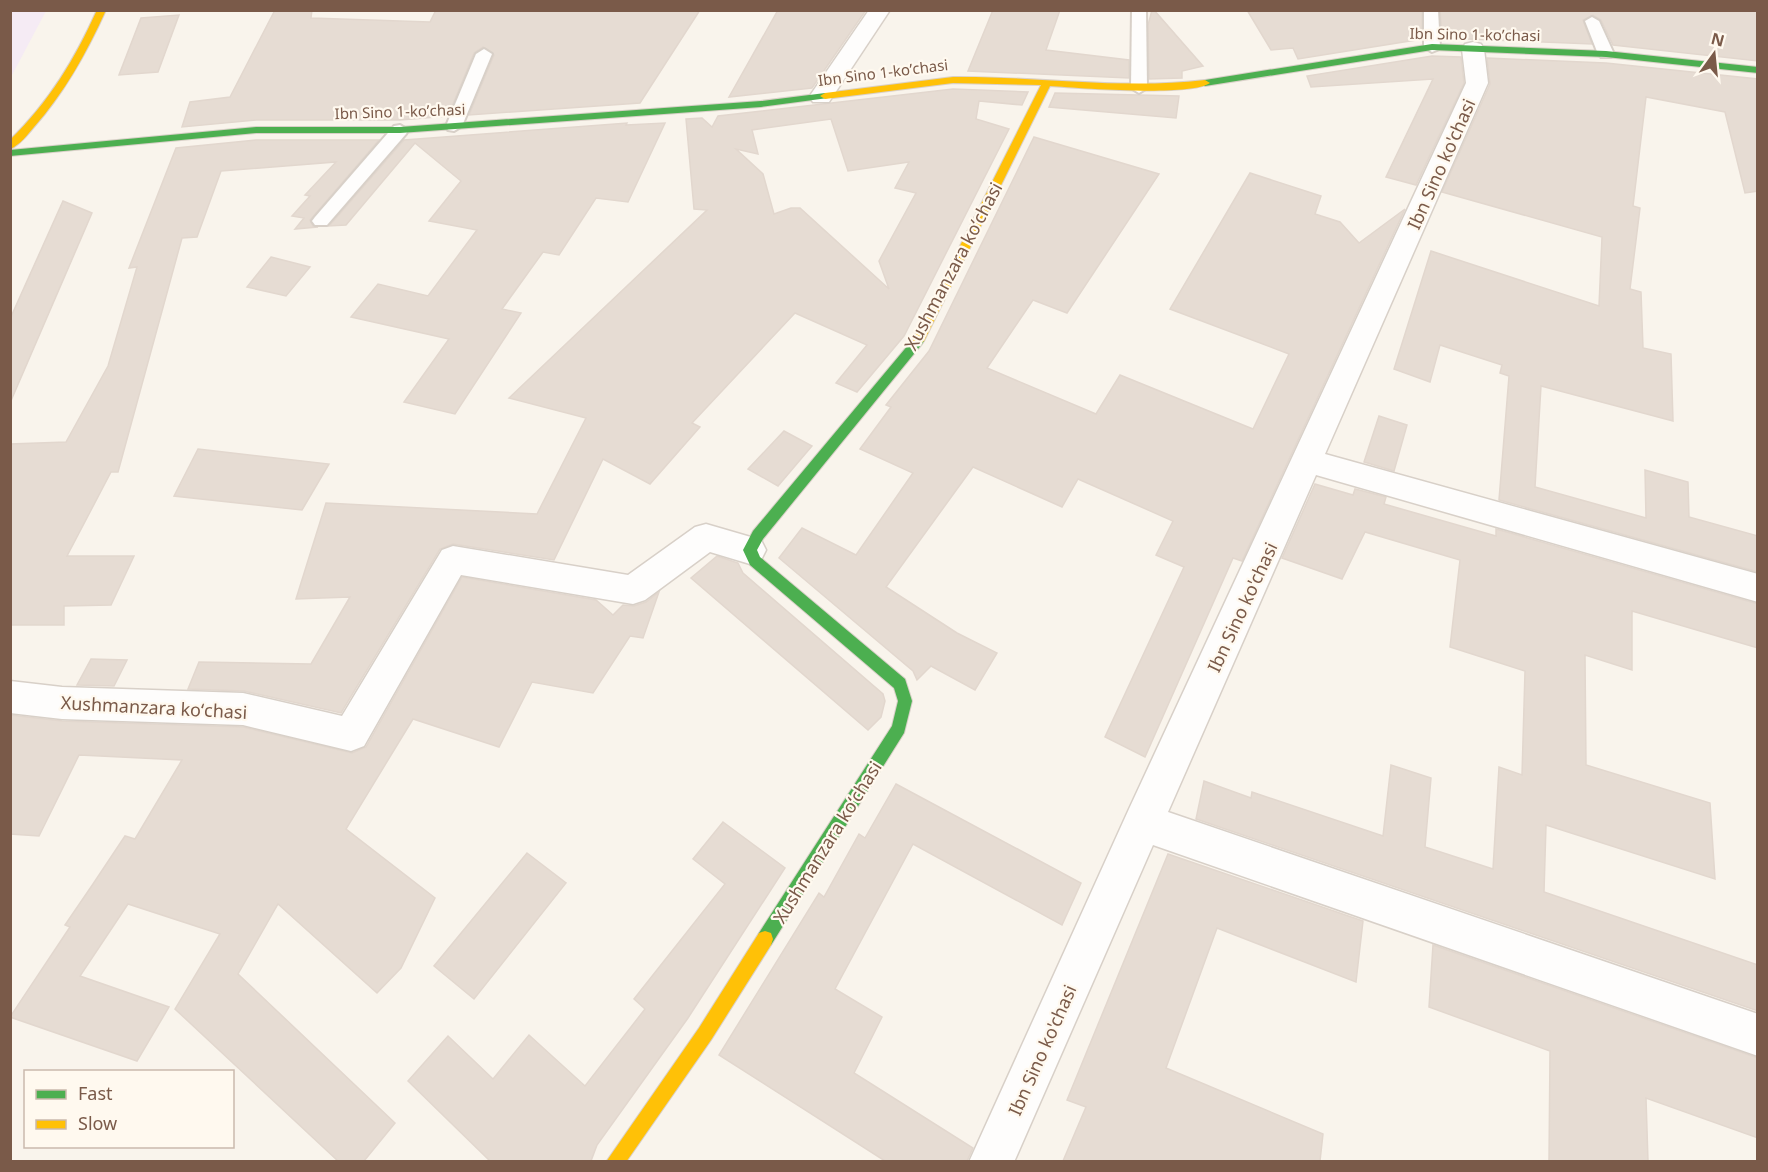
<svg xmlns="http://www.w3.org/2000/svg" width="1768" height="1172" viewBox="0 0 1768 1172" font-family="'Noto Sans',sans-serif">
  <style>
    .education { fill: #f5ebf4 }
    .building { fill: #e6dcd3; stroke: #e2d7ce; stroke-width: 1.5; fill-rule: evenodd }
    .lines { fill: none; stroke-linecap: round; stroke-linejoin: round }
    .lane-casing { stroke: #d8d0c8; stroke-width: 4 }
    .street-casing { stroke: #d8d0c8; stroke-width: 3 }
    .fast-casing { stroke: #d9d0c8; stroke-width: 2 }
    .slow-casing { stroke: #d9d0c8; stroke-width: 2 }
    .lane { fill: #fefdfc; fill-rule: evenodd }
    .street { fill: #fefdfc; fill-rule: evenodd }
    .fast { fill: #4caf50; fill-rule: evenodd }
    .slow { fill: #ffc107; fill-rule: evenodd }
    .labels { text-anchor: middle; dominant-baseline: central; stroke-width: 4.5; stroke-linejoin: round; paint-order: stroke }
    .far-street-label { font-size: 15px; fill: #7a5a49; stroke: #fff9ef }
    .street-label { font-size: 18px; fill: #7a5a49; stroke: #fff9ef }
  </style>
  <rect width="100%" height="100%" fill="#f9f4ec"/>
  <polygon class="education" points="11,10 46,11 11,77 10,11"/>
  <g class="building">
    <polygon points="275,10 312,10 311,18 430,22 436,10 700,10 640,103 469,115 494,55 483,47 474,53 448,116 400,120 256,120 182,127 190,102 230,97"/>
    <polygon points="778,10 866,10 812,88 729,97"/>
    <polygon points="993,10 1060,10 1046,50 1129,60 1129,78 968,71"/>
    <polygon points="1152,10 1154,10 1203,66 1182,71 1182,78 1149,79 1148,25"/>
    <polygon points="1247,10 1422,10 1422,39 1298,59 1293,48 1271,50"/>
    <polygon points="1440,10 1758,10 1758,61 1613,45 1601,20 1593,15 1583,20 1592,44 1442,38"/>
    <polygon points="179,15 158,72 119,75 141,18"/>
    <polygon points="1432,56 1461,57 1464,83 1416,185 1386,177 1433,79 1311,87 1307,76"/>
    <polygon points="1487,58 1606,63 1758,79 1758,191 1745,193 1725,112 1646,97 1633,206 1640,208 1630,289 1641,292 1643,348 1671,354 1673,421 1541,386 1535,487 1646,518 1645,470 1688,482 1689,517 1758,536 1758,572 1499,500 1509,376 1500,373 1502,365 1440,345 1430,382 1394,369 1431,251 1599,306 1602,237 1442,192 1490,84"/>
    <path d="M953 89 1028 92 1022 105 979 101 976 119 1009 129 904 336 857 392 836 383 867 345 795 313 692 423 700 427 650 484 603 459 554 560 453 544 440 549 341 713 244 691 188 689 199 662 311 664 350 597 296 599 326 503 537 514 586 418 509 398 707 210 694 209 686 119 702 118 712 127 718 116ZM831 119 848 171 909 162 895 188 916 193 879 261 889 289 800 208H791L774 214 763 174 736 149 758 154 752 130Z"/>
    <polygon points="1055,93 1139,95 1179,96 1176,118 1049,107"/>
    <polygon points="627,123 626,125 665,123 628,202 596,198 559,255 543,252 502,309 521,313 455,414 404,402 449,339 351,317 378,284 428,296 477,230 429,221 461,181 415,143 346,225 329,226 404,140"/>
    <polygon points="1034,137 1159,174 1067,313 1033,300 987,368 1096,414 1120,375 1253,429 1289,354 1170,309 1250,173 1321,196 1315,214 1340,222 1359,243 1405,209 1242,561 1233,558 1145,757 1105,737 1184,567 1156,555 1173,521 1078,479 1062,507 973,467 886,587 957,633 997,653 975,690 931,666 917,680 913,671 779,558 802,528 856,555 913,473 860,449 891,407 886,405 929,351"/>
    <polygon points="256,140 379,140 310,220 313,226 318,227 295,229 304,218 292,216 310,196 305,195 336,162 221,171 197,237 182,238 118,472 111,472 67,556 134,556 111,605 64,606 64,625 10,625 10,444 66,442 108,366 137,267 129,268 176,148"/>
    <polygon points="63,201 92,213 10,403 10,319"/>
    <polygon points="271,257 310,267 286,296 247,287"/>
    <polygon points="1379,416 1407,425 1394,471 1364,462"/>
    <polygon points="784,431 812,446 778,486 748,469"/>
    <polygon points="198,449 329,464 302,510 174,496"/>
    <polygon points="1315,484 1353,495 1355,489 1386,497 1384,504 1496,536 1496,529 1758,604 1758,648 1632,611 1632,670 1585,655 1586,765 1710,803 1715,879 1546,825 1544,892 1758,965 1758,1011 1196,819 1204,781 1251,798 1252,792 1383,836 1391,765 1431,778 1425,847 1493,869 1499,767 1522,775 1525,671 1450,647 1460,560 1365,532 1342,579 1282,558"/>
    <polygon points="717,556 738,563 743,573 883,694 885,701 881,717 868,730 691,578"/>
    <polygon points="462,577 596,600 613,615 623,605 634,606 646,602 659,592 643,638 630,636 593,693 532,682 499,747 413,719 346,829 435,898 401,968 377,993 278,904 238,974 395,1123 364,1161 338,1161 175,1009 220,934 128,904 80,976 169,1007 137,1061 10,1017 70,927 65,925 93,884 125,836 135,839 182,760 79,755 39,836 10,834 10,715 62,721 243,727 352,753 366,747"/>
    <polygon points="91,659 127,660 114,686 77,685"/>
    <polygon points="896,784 1081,883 1062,925 913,844 835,989 882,1017 854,1073 973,1148 967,1161 885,1161 719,1055 819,893 824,897 859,834 865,838"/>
    <polygon points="723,822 785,868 688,1018 597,1145 591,1161 490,1161 408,1081 448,1036 493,1079 529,1035 585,1086 645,1009 634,999 725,884 693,859"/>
    <polygon points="527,853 566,883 474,999 434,966"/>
    <polygon points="1168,854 1363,921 1356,982 1217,928 1166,1068 1323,1134 1320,1161 1063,1161 1086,1107 1067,1100"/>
    <polygon points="1433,945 1758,1058 1758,1138 1646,1098 1648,1161 1549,1161 1550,1051 1429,1007"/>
  </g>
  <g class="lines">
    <defs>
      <g id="lane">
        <polygon points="1132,10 1146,10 1147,88 1139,93 1131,88"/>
        <polygon points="1424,10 1438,10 1440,47 1437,50 1432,52 1424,47"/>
        <polygon points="1592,17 1599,21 1614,54 1611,57 1601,57 1598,54 1585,21"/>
        <polygon points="484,49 492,54 462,126 454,131 448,130 446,126 476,54"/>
        <polygon points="400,125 408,130 406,134 327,225 315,225 312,221 315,217 394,126"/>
      </g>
      <g id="street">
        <polygon points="869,10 890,10 829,102 813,102 809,97"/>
        <polygon points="1473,42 1481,44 1484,49 1488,83 1325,454 1758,574 1758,602 1316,475 1168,812 1758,1014 1758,1056 1153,845 1014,1162 969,1162 1129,809 1466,83 1462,49 1465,44"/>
        <polygon points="706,524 761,540 766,550 761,560 750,564 710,552 645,600 633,604 461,575 364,746 351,751 243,725 62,719 10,713 10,681 62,687 243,693 342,716 442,550 453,546 628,575 695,527"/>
      </g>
      <g id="fast">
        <polygon points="1432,44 1606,51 1758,67 1758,73 1606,57 1432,50 1205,86 1200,83 1205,80"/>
        <polygon points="825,93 828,94 828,98 761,107 400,133 256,133 10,156 10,150 256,127 400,127 761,101"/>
        <polygon points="918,337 924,341 922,344 763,539 757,550 760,557 905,679 912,701 904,733 771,945 765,947 759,945 757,939 759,933 892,726 898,701 894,688 750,565 743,550 753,531 914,338"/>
      </g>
      <g id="slow">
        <path d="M97 10H106C87 52 65 92 34 127 28 134 20 145 10 149V140C49 102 75 59 97 10Z"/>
        <path d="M953 77C1037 76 1121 90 1205 80L1210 83C1189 97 1079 88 1050 86L924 341 918 345 912 341 1041 85 953 83 825 99 820 96 825 93Z"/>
        <polygon points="765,931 771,933 773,939 771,945 711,1040 626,1162 606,1162 699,1028 759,933"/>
      </g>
    </defs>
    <use href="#lane" class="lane-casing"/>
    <use href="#street" class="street-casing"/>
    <use href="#fast" class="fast-casing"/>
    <use href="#slow" class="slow-casing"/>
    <use href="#lane" class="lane"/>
    <use href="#street" class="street"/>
    <use href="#fast" class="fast"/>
    <use href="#slow" class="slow"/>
  </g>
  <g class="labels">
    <g class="far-street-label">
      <text transform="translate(1475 34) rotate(1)">Ibn Sino 1-koʼchasi</text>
      <text transform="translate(883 72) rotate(-7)">Ibn Sino 1-koʼchasi</text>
      <text transform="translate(400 111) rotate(-2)">Ibn Sino 1-koʼchasi</text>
    </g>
    <g class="street-label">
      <text transform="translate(1441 164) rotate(-66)">Ibn Sino ko'chasi</text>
      <text transform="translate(953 266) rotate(-62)">Xushmanzara koʻchasi</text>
      <text transform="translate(1242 607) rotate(-65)">Ibn Sino ko'chasi</text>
      <text transform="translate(154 707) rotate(3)">Xushmanzara koʻchasi</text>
      <text transform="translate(827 842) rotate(-58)">Xushmanzara koʻchasi</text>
      <text transform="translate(1042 1050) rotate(-66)">Ibn Sino ko'chasi</text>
    </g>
  </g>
  <rect width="1768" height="1172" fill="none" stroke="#7a5a49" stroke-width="24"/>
  <rect x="24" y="1070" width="210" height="78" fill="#fff9ef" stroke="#cab9ad" stroke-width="1.5"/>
  <rect x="36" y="1090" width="30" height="9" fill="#4caf50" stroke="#cab9ad" stroke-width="1.5"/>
  <text x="78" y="1100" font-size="18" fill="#7a5a49">Fast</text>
  <rect x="36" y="1120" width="30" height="9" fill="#ffc107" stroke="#cab9ad" stroke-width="1.5"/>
  <text x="78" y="1130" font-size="18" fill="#7a5a49">Slow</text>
  <g transform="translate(1714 54) rotate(15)" stroke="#fff9ef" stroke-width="4.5" paint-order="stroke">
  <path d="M0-4.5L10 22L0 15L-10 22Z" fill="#7a5a49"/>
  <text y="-9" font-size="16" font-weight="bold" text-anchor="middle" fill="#7a5a49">N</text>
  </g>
</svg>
